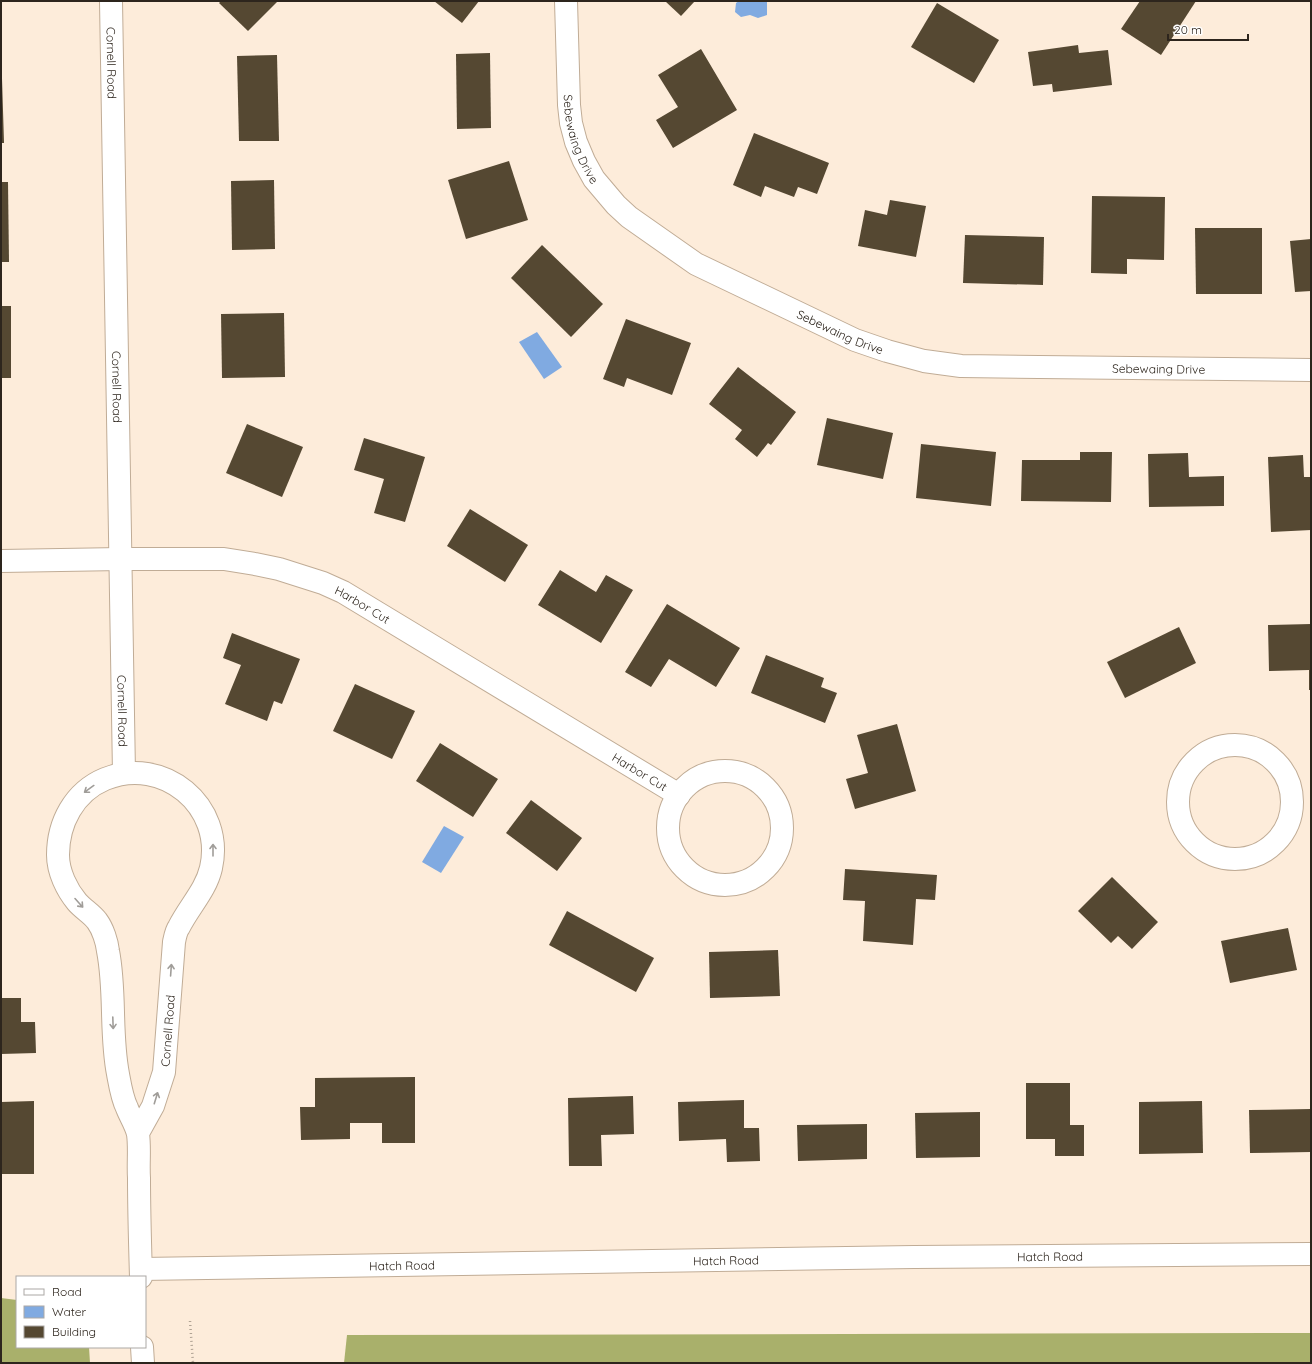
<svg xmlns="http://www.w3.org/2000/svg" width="1312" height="1364" viewBox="0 0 1312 1364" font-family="Quicksand,sans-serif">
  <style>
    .forest { fill: #a9b06b }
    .water { fill: #80aae1 }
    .building { fill: #554832 }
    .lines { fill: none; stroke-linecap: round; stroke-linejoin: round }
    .street-casing { stroke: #c0ac96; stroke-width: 24 }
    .path { stroke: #b0a394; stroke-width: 2.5; stroke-dasharray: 1 3; stroke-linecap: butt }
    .street { stroke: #fff; stroke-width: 22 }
    .oneway { stroke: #a09d99 }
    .labels { text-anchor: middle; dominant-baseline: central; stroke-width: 4; stroke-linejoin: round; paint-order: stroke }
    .street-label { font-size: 12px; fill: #2d251d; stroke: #fff }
  </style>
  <rect width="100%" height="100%" fill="#fdecda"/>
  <g class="forest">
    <polygon points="1,1298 17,1300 17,1347 89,1347 90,1363 1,1363"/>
    <polygon points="1311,1333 1311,1363 344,1363 347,1335"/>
  </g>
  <g class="water">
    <polygon points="739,1 767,1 767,15 758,18 750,15 741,17 735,12 736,3"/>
    <polygon points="537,332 562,367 544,379 519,342"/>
    <polygon points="444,826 464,837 441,873 422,862"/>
  </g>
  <g class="building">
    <polygon points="221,1 278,1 248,31 219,3"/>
    <polygon points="434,1 479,1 462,23"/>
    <polygon points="665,1 695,1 681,16"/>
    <polygon points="1140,1 1196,1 1161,55 1121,29"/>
    <polygon points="937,3 999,40 974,83 911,47"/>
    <polygon points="1078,45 1079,53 1108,50 1112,85 1053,92 1052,84 1033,86 1028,52"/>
    <polygon points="701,49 737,110 673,148 656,120 678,107 658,75"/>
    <polygon points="490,53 491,128 457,129 456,54"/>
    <polygon points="277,55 279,141 239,141 237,56"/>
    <polygon points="1,79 2,79 4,143 1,143"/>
    <polygon points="754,133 829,163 817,194 798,187 794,197 765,186 761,197 733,185"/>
    <polygon points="509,161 528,220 466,239 448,180"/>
    <polygon points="274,180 275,249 232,250 231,181"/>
    <polygon points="1,182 8,182 9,262 1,262"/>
    <polygon points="1092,196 1165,197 1164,260 1127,259 1127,274 1091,273"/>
    <polygon points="890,200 926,206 916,257 858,246 865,210 887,215"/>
    <polygon points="1195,228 1262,228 1262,294 1196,294"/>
    <polygon points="965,235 1044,237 1043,285 963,283"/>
    <polygon points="1311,239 1311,291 1295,292 1290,241"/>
    <polygon points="542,245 603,304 571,337 511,278"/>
    <rect x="1" y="306" width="10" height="72"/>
    <polygon points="284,313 285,377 222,378 221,314"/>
    <polygon points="626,319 691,343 672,395 627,378 624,387 603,379"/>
    <polygon points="738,367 796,412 771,445 768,443 757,457 735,439 742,430 709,404"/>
    <polygon points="827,418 893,433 883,479 817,465"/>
    <polygon points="247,424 303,447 282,497 226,473"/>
    <polygon points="364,438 425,457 405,522 374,513 384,479 354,470"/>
    <polygon points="921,444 996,452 991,506 916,498"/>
    <polygon points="1080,452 1112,452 1111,502 1021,501 1022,460 1080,460"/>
    <polygon points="1188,453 1189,477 1224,476 1224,506 1149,507 1148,454"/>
    <polygon points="1303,455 1304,477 1311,477 1311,530 1271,532 1268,457"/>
    <polygon points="470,509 528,545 505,582 447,546"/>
    <polygon points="560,570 596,592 606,575 633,590 601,643 538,605"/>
    <polygon points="667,604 740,648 716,687 669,659 651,687 625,672"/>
    <polygon points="1311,624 1311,690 1309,690 1309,670 1269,671 1268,625"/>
    <polygon points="1179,627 1196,663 1125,698 1107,662"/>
    <polygon points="232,633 300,659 282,704 274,701 267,721 225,704 241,665 223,658"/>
    <polygon points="766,655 824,678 821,687 837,693 825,723 751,693"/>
    <polygon points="355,684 415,711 392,759 333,731"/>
    <polygon points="897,724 916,791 855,809 846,779 868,773 857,735"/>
    <polygon points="440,743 498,779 473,817 416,781"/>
    <polygon points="531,800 582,838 557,871 506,833"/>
    <polygon points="845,869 937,875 935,900 916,899 913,945 863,941 865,901 843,900"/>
    <polygon points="1112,877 1158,922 1132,949 1118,936 1111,943 1078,911"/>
    <polygon points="567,911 654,958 636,992 549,945"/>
    <polygon points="1288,928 1297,970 1230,983 1221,941"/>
    <polygon points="778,950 780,996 710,998 709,952"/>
    <polygon points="1,998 21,998 21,1022 35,1022 36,1053 1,1054"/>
    <polygon points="415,1077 415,1143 382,1143 382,1123 350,1123 350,1139 301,1140 300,1107 315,1107 315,1078"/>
    <polygon points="1026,1083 1070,1083 1070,1125 1084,1125 1084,1156 1055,1156 1055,1139 1026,1139"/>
    <polygon points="633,1096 634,1134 601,1135 602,1166 569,1166 568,1098"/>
    <polygon points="744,1100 744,1128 759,1128 760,1161 727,1162 726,1139 679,1141 678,1102"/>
    <polygon points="34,1101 34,1174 1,1174 1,1102"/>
    <polygon points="1202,1101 1203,1153 1139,1154 1139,1102"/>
    <polygon points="1311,1109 1311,1152 1250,1153 1249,1110"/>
    <polygon points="980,1112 980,1157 916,1158 915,1113"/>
    <polygon points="867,1124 867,1159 798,1161 797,1125"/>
  </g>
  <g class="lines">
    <defs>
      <g id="street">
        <path id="s1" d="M111 1 124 773"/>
        <path id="s2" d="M566 1 569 105 571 123 576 142 584 161 594 179 616 205 629 217 696 264 855 340 887 351 924 361 961 366 1311 370"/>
        <path id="s3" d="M1 561 121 559H224L255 564 279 569 323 583 343 592 679 795"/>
        <circle cx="1235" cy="802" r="57"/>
        <circle cx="725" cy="828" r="57"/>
        <path id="s4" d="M138 1133 153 1106 164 1072 174 942C175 937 176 931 179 927 189 907 206 890 211 868 225 806 163 755 105 779 74 792 58 823 58 855 58 872 67 890 77 902 83 909 92 914 97 921 103 929 107 942 108 951 116 992 110 1033 118 1074 120 1085 122 1098 127 1108 130 1116 136 1125 138 1134 140 1148 138 1164 139 1178 139 1211 140 1244 141 1277"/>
        <path id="s5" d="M141 1269 914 1257 1311 1254"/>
        <polyline points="142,1347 143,1363"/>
      </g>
    </defs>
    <use href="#street" class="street-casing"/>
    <polyline class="path" points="190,1321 193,1363"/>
    <use href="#street" class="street"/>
  </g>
  <defs><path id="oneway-shaft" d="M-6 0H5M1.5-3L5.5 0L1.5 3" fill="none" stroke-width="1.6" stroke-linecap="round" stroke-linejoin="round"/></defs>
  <g class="oneway">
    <use href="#oneway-shaft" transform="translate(89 789) rotate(144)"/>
    <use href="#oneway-shaft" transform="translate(213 850) rotate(-90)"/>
    <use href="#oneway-shaft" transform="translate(79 903) rotate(48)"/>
    <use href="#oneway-shaft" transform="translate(171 970) rotate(-86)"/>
    <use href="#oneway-shaft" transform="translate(113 1023) rotate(88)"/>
    <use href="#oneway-shaft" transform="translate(156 1098) rotate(-73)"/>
  </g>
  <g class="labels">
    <g class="street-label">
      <text stroke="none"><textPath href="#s1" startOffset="62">Cornell Road</textPath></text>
      <text stroke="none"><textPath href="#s2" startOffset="140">Sebewaing Drive</textPath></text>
      <text stroke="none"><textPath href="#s2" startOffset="476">Sebewaing Drive</textPath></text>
      <text stroke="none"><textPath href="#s2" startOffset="800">Sebewaing Drive</textPath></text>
      <text stroke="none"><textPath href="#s1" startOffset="386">Cornell Road</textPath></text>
      <text stroke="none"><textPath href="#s3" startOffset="370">Harbor Cut</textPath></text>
      <text stroke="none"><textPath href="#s1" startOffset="710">Cornell Road</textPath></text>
      <text stroke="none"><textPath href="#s3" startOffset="694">Harbor Cut</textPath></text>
      <text stroke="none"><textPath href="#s4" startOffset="108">Cornell Road</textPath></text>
      <text stroke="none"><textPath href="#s5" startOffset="909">Hatch Road</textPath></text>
      <text stroke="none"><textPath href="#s5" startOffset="585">Hatch Road</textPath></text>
      <text stroke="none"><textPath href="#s5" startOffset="261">Hatch Road</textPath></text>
    </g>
  </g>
  <rect width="1312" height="1364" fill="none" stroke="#2d251d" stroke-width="4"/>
  <rect x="16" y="1276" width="130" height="72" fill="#ffffff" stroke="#aba8a5"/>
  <rect x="24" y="1289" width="20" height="6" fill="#ffffff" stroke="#aba8a5"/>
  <text x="52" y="1296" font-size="12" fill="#2d251d">Road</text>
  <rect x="24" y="1306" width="20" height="12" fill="#80aae1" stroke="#aba8a5"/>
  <text x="52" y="1316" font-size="12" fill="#2d251d">Water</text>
  <rect x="24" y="1326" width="20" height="12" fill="#554832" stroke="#aba8a5"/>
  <text x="52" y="1336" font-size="12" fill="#2d251d">Building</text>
  <path d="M1168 34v6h80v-6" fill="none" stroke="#2d251d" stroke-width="2"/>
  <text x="1174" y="34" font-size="12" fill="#2d251d" stroke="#ffffff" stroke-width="3" paint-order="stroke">20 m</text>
</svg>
